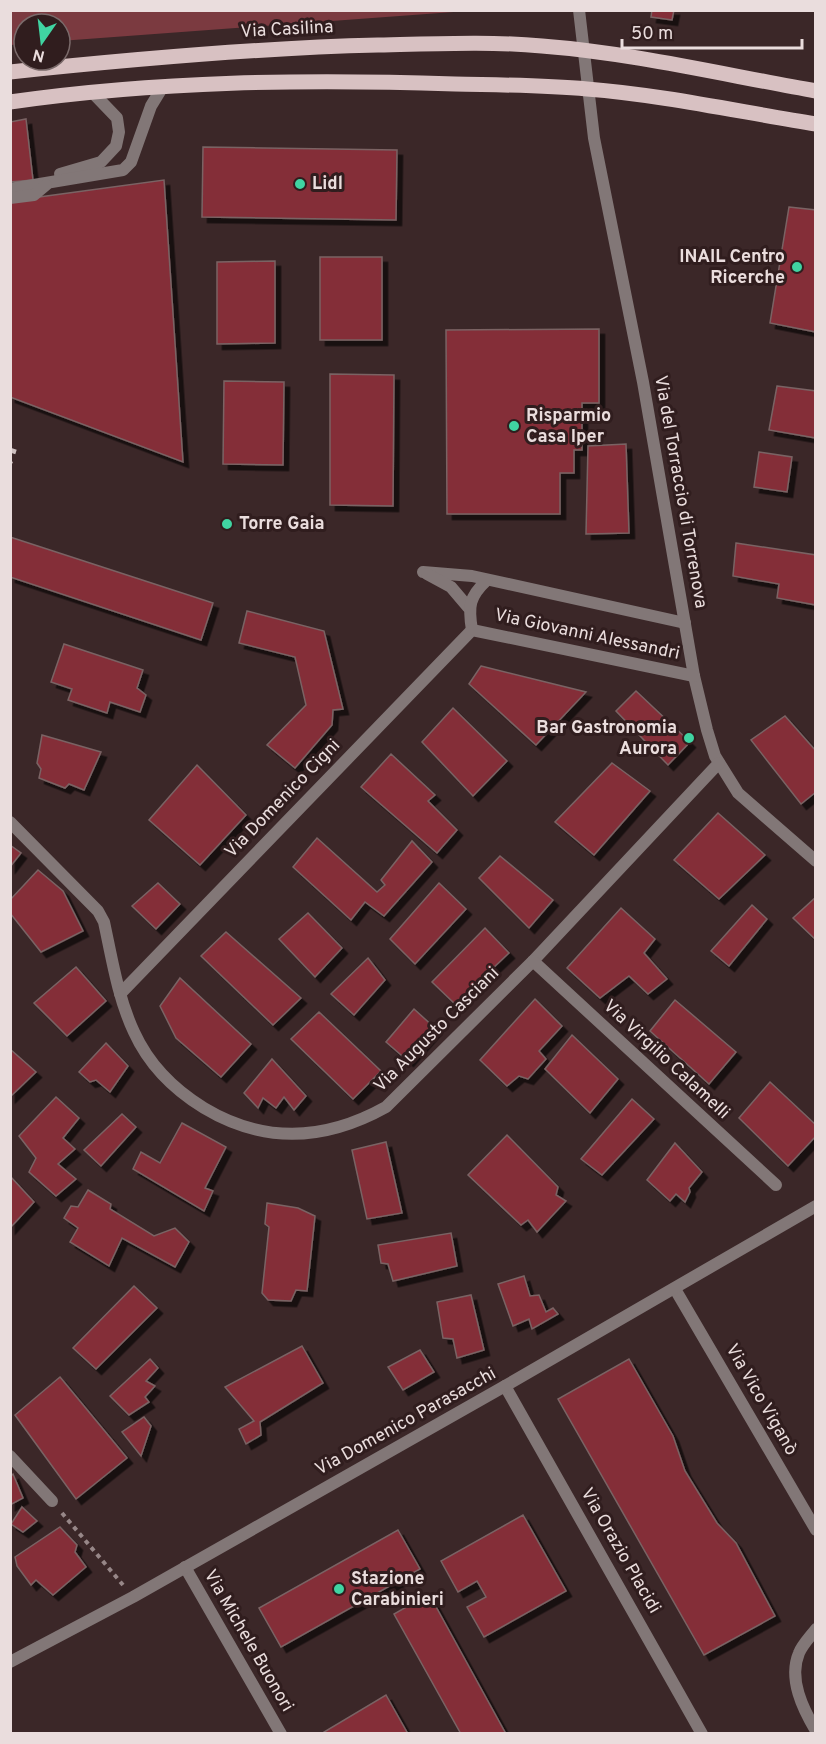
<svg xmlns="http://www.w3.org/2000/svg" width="826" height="1744" viewBox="0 0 826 1744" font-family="Overpass,sans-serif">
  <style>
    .green { fill: #7b3a40 }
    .building { fill: #842d39; stroke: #7a6364; stroke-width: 1.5; filter: url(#shadow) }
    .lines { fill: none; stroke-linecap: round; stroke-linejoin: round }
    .path { stroke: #978788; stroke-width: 4; stroke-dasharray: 4.5 4.5; stroke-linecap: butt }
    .service { stroke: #827777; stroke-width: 12 }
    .minor { stroke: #827777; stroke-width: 12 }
    .primary { stroke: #d8c1c2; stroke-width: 15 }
    .rail { stroke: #cec0c0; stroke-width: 4.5; stroke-dasharray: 10 10; stroke-linecap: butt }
    .poi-dot { fill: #40d4a2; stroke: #301d1e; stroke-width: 2 }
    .labels { text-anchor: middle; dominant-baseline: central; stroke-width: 6; stroke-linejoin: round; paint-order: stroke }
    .street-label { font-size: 18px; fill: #eadddd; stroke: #301d1e }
    .poi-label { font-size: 18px; font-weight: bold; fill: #eadddd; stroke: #301d1e; text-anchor: start }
  </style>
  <defs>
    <filter id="shadow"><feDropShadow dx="5.5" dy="5.5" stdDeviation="0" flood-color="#0009"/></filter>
  </defs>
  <rect width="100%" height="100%" fill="#3b2728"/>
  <polygon class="green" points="11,10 467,10 467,11 60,41 60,24 24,24 24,44 11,45"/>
  <g class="building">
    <polygon points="652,10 674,10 672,20 651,17"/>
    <polygon points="26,119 33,180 10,182 10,122"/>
    <polygon points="203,147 397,150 396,220 202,217"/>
    <polygon points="164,180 183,462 10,397 10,201"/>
    <polygon points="789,207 816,210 816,332 770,323"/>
    <rect x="320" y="257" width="62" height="83"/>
    <polygon points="275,261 275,343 217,344 217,262"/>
    <polygon points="599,329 599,403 582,403 582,450 574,450 574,473 560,473 560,514 447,514 446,330"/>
    <polygon points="330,374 394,375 393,506 330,505"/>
    <polygon points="224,381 284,382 283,465 223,464"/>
    <polygon points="777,386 816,391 816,438 769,430"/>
    <polygon points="626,444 629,533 586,534 588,446"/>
    <polygon points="759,452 792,457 787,492 754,487"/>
    <polygon points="10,537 213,603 201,640 10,577"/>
    <polygon points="736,543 816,555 816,605 777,598 779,584 733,576"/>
    <polygon points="247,611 324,631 343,709 333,710 332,725 295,768 267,745 306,705 295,657 239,643"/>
    <polygon points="64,644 143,670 137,688 146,695 140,712 110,702 107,713 68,700 72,689 51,682"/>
    <polygon points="481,666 586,692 536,745 469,684"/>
    <polygon points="636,691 690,742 668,765 616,711"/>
    <polygon points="453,708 507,761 473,796 422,742"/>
    <polygon points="785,716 816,751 816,792 801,804 751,740"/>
    <polygon points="42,735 101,752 84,790 69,784 65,788 39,778 41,769 37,763"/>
    <polygon points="391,754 435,795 428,801 457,830 437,853 361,787"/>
    <polygon points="612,763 650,791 594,855 555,822"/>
    <polygon points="197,765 246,815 200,865 149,820"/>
    <polygon points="718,813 765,855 719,899 674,860"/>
    <polygon points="317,838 377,892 385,885 381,880 412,841 432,862 384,916 365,902 351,920 293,867"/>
    <polygon points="10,845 21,853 10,867"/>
    <polygon points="500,856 553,900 529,928 479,878"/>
    <polygon points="38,870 63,891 83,931 41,952 10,913 10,900"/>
    <polygon points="158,883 180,904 156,929 132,906"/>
    <polygon points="439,883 466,909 415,964 390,939"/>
    <polygon points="816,897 816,940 793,918"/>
    <polygon points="752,905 767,919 729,966 711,951"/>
    <polygon points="621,908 655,939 644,953 667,979 648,994 629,976 600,998 567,968"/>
    <polygon points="308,913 342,948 315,977 279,939"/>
    <polygon points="485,928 509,953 455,1004 432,982"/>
    <polygon points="226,932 301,998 273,1025 201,956"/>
    <polygon points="368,958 385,980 354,1015 331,994"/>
    <polygon points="76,967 106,1001 67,1036 34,1003"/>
    <polygon points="180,978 251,1044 221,1077 176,1038 160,1006"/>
    <polygon points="535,999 562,1026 539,1051 546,1059 528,1079 519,1076 507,1086 480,1060"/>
    <polygon points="675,1000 736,1052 709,1084 650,1031"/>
    <polygon points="414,1009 436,1029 408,1061 386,1042"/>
    <polygon points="319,1012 381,1071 353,1099 291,1039"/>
    <polygon points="572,1035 618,1079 590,1113 545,1069"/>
    <polygon points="106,1043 128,1066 110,1092 96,1080 90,1082 79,1072"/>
    <polygon points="10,1049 36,1072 10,1097"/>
    <polygon points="272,1059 306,1096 294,1110 284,1097 276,1108 263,1098 258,1108 244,1093"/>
    <polygon points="770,1082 816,1125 816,1136 788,1166 739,1118"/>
    <polygon points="56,1097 79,1118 63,1138 75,1149 58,1164 76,1179 56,1196 29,1172 36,1158 19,1136"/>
    <polygon points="632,1099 654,1119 602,1175 581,1159"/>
    <polygon points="122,1114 136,1127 101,1166 84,1150"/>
    <polygon points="182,1123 226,1147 205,1188 213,1191 204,1211 133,1169 141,1152 160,1163"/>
    <polygon points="507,1135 558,1187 556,1195 566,1201 537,1232 528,1220 521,1225 468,1175"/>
    <polygon points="386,1142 402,1213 367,1219 352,1150"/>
    <polygon points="675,1143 702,1172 689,1188 690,1192 685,1202 676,1194 670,1201 647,1180"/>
    <polygon points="10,1176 34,1202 10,1228"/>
    <polygon points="88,1190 111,1204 110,1209 154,1236 175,1228 189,1242 175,1267 122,1238 109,1266 70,1242 78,1228 64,1218 71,1206 78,1207"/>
    <polygon points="267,1203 298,1208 315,1216 307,1291 296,1290 291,1301 268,1300 262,1293 269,1227 265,1224"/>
    <polygon points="451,1233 457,1266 393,1281 388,1264 381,1263 378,1245"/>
    <polygon points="524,1276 530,1296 539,1295 546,1312 553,1308 558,1314 532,1329 529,1319 513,1326 498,1284"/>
    <polygon points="134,1286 157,1308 96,1369 73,1348"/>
    <polygon points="471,1295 484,1350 457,1358 453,1339 443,1338 437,1302"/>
    <polygon points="302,1346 323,1383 260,1422 261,1435 246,1444 239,1429 254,1421 225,1387"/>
    <polygon points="420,1350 434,1372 403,1390 388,1367"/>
    <polygon points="150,1359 158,1368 146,1381 155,1386 145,1397 149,1402 129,1415 110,1396"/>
    <polygon points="629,1359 673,1436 685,1471 717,1523 736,1543 775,1616 704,1655 558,1399"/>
    <polygon points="60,1377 127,1458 76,1499 15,1415"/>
    <polygon points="144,1417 151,1426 141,1456 122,1432"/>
    <polygon points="13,1474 23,1498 10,1505 10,1477"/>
    <polygon points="22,1507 37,1521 23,1532 11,1524"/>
    <polygon points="523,1515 566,1591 484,1637 467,1607 486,1597 477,1581 458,1592 441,1561"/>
    <polygon points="60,1527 77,1545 75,1552 86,1567 53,1595 36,1580 31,1585 17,1566 15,1557"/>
    <polygon points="398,1530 420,1569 281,1647 259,1608"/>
    <polygon points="429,1594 506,1734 461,1734 394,1614"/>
    <polygon points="386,1695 408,1734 325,1734 324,1732"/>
  </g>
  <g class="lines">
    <polyline class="path" points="62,1513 123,1585"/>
    <g class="service">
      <polyline points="60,174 101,162 116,146 119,132 117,118 92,92"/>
      <polyline points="10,189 123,170 131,162 151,106 162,88"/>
      <polyline points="10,198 34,195 46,185"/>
      <polyline points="423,572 472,576 685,623"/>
      <polyline points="427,574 451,587 468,607"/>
      <path d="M472 630C468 606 469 597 487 580"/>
    </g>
    <g class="minor">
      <polyline points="579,10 594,138 643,382 694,676 707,730 715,756 738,793 816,861"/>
      <path d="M10 822 98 911 104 922C112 959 118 998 134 1032 149 1065 173 1089 204 1108 264 1144 325 1141 386 1107L533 961 719 763"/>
      <polyline points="533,961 776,1185"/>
      <polyline points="120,994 472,630 694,676"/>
      <polyline points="675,1289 816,1530"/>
      <polyline points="505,1386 702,1734"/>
      <polyline points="10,1456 52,1501"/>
      <polyline points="185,1567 281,1734"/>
      <path d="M816 1629C810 1637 802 1645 799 1653 788 1679 803 1709 816 1731"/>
      <polyline points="10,1662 133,1597 505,1386 816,1206"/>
    </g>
    <g class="primary">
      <path d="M10 72C133 59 255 48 378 45 432 44 488 41 542 46 633 53 725 75 816 91"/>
      <path d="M10 102C157 81 307 79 455 84 499 85 543 85 587 89 663 95 740 112 816 124"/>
    </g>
    <g class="rail">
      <polyline points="10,450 16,452"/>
      <polyline points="10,463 12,464"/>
    </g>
  </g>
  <g class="poi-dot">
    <circle cx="300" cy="184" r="6"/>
    <circle cx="797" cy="267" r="6"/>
    <circle cx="514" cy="426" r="6"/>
    <circle cx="227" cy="524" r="6"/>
    <circle cx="689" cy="738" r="6"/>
    <circle cx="339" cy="1589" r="6"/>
  </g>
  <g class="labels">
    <g class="street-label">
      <text transform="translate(287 30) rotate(-3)">Via Casilina</text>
      <text transform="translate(680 492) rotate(80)">Via del Torraccio di Torrenova</text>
      <text transform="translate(587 635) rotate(12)">Via Giovanni Alessandri</text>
      <text transform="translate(283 799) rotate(-46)">Via Domenico Cigni</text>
      <text transform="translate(437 1030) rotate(-45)">Via Augusto Casciani</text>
      <text transform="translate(666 1060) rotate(43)">Via Virgilio Calamelli</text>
      <text transform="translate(761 1400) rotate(60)">Via Vico Viganò</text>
      <text transform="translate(406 1422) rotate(-29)">Via Domenico Parasacchi</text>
      <text transform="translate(620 1551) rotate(60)">Via Orazio Placidi</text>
      <text transform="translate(248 1641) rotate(60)">Via Michele Buonori</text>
    </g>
    <g class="poi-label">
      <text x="312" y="184">Lidl</text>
      <text x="785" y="257" text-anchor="end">INAIL Centro<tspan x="785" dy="21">Ricerche</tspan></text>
      <text x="526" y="416">Risparmio<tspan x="526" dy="21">Casa Iper</tspan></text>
      <text x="239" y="524">Torre Gaia</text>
      <text x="677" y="728" text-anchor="end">Bar Gastronomia<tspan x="677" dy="21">Aurora</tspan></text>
      <text x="351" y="1579">Stazione<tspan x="351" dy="21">Carabinieri</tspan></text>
    </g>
  </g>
  <rect width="826" height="1744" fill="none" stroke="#eadddd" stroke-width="24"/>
  <g transform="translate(42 42) rotate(194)"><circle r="28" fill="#301d1e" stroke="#7a6a6a" stroke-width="1.5"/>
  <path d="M0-4.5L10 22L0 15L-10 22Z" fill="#40d4a2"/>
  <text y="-9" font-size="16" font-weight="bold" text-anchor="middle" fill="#eadddd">N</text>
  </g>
  <path d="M622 39v9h180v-9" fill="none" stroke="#eadddd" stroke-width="3"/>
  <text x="631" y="39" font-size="18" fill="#eadddd" stroke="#301d1e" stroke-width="4.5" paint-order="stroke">50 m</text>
</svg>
